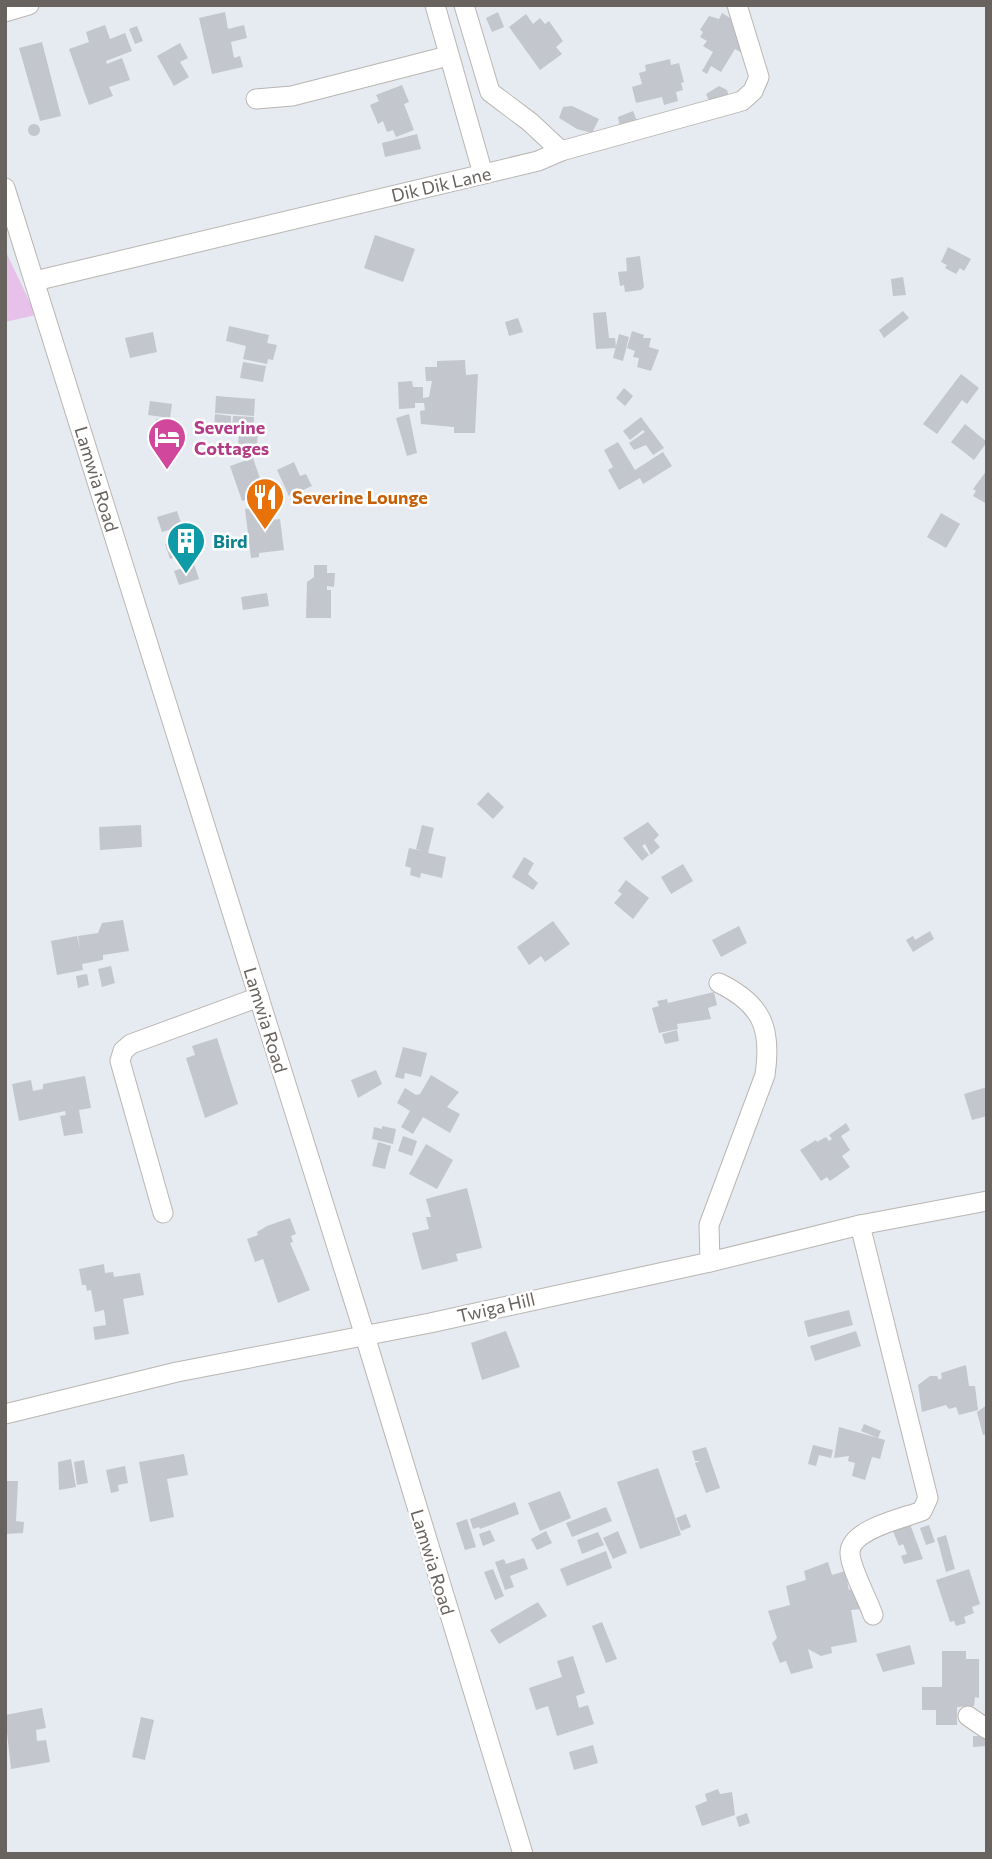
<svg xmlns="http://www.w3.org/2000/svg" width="992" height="1859" viewBox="0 0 992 1859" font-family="Commissioner,sans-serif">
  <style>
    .green { fill: #e8c1eb }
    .building { fill: #c3c6cd }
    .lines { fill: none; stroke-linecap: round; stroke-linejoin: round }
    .minor-casing { stroke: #bab6b2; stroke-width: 21 }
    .minor { stroke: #fff; stroke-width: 19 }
    .labels { text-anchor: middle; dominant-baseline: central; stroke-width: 5; stroke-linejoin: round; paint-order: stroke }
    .street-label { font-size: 18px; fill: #68635e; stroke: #fff }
    .hotel-label { font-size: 18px; font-weight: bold; fill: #b23c85; stroke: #fff; text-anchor: start }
    .food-label { font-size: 18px; font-weight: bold; fill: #c56008; stroke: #fff; text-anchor: start }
    .culture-label { font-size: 18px; font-weight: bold; fill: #0d838f; stroke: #fff; text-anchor: start }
  </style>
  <rect width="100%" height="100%" fill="#e6eaf1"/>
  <polygon class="green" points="5,250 36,315 5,322"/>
  <g class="building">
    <polygon points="225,12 228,29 244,25 247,38 231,42 234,58 240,56 243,67 212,74 199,18"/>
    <polygon points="498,12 504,27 492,32 486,18"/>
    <polygon points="722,13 740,24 742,53 735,49 721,72 711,66 707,74 702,71 713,52 703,46 707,41 700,37 703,32 700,30 709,16 719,19"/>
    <polygon points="526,14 533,24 540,18 545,24 549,21 563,41 556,47 562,54 540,70 509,27"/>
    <polygon points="105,25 110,39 125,33 132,51 106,61 107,64 122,58 130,80 109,87 113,96 89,105 69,49 89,42 86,32"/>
    <polygon points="137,26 143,41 135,44 129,29"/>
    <polygon points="42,42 61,116 40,121 19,48"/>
    <polygon points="180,43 188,58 180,62 189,77 174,86 157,56"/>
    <polygon points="670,59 671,65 679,63 684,82 681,83 683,90 676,92 678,101 664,105 662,97 636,103 632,87 642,84 639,73 646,71 645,65"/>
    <polygon points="402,85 409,102 404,104 414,130 396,137 393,130 387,132 383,121 378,124 370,105 379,101 376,95"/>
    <polygon points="719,86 727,90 730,100 712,107 706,94"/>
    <polygon points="572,106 599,119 592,133 577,129 559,118 563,107"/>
    <polygon points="633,111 639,126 621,132 618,117"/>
    <circle cx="34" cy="130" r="6"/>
    <polygon points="417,134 421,149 385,157 382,143"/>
    <polygon points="375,235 415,249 403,282 364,268"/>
    <polygon points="948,247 971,259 964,271 960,268 956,274 945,268 947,265 941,262"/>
    <polygon points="640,256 644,287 641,290 625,292 624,285 620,286 618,272 627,271 626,258"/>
    <polygon points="903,277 906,295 893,296 891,279"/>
    <polygon points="903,311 909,318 884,338 879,330"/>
    <polygon points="606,312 609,338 615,338 616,348 596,349 593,313"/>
    <polygon points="518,318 523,332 509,336 505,322"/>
    <polygon points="229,326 269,335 267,343 277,345 273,360 268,359 267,364 243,359 246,346 226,341"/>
    <polygon points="632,331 644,335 643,338 651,338 649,347 659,350 651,371 637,367 639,358 633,357 635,351 627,348"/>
    <polygon points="153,332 157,352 130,358 125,338"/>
    <polygon points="619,334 629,337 623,361 613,358"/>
    <polygon points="465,360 466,375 478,374 475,433 454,433 454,427 421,424 420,411 425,410 424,403 415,403 415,408 399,409 398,382 412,381 413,387 423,387 423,398 429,397 432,381 426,381 425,367 437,367 437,361"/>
    <polygon points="243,362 266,366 263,382 240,378"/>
    <polygon points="961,374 979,388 967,404 962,400 937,434 923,424"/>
    <polygon points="624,388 633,396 625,406 616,398"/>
    <polygon points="216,396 255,399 254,416 215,413"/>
    <polygon points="150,401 172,404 170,418 148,415"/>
    <polygon points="215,414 231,416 231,429 214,428"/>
    <polygon points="409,414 417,453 407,456 396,418"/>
    <polygon points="233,416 254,417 253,431 258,431 257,444 238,446 239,433 248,434 248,430 232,428"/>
    <polygon points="641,417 664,448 653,455 646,445 634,450 629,443 645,432 643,430 630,440 623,431"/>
    <polygon points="156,419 171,420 170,428 155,427"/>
    <polygon points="965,424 987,442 974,460 951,442"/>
    <polygon points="618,442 635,470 663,452 672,466 643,484 640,478 619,490 608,470 613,467 604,450"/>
    <polygon points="253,458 265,493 242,501 230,466"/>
    <polygon points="294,462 300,476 306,474 312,486 289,496 277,470"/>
    <polygon points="987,470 987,504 973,496 976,491 973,489"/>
    <polygon points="270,506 272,520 280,519 284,550 259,553 259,557 251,558 245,509"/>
    <polygon points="177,511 182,526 162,532 157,517"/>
    <polygon points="941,513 960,524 946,548 927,537"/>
    <polygon points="185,537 190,552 170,559 165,544"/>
    <polygon points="194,564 199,579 179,585 174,571"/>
    <polygon points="314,565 327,565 327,573 335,573 334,587 327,586 327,590 331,590 331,618 306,618 307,582 314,577"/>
    <polygon points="267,593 269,606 243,610 241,597"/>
    <polygon points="488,792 504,807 493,819 477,804"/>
    <polygon points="648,822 659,835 654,840 660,847 651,855 645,844 642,846 649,855 642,861 623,838"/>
    <polygon points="141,825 142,847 100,850 99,827"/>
    <polygon points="422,825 434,828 428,853 446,857 442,878 421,873 420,878 410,875 411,868 405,866 409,848 423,851 416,849"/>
    <polygon points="524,857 534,863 528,874 538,883 533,890 512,877"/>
    <polygon points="683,864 693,881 671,894 661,877"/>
    <polygon points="626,880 649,898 633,919 614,903 622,894 618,891"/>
    <polygon points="123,920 129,951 103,955 103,960 82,964 83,970 57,975 51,941 77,936 80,949 78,936 98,933 102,923"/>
    <polygon points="553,921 570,944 545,962 541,956 529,965 517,947"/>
    <polygon points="739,926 747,943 721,957 712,940"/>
    <polygon points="930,931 934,939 913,952 906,940 913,936 915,940"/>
    <polygon points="111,966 115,983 102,987 98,969"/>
    <polygon points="87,974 89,985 78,988 76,976"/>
    <polygon points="714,992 717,1005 708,1008 711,1019 677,1024 678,1029 659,1033 652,1008 659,1006 657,1001 667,999 668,1003"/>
    <polygon points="677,1030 679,1041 665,1044 662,1034"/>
    <polygon points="217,1038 238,1104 205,1118 186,1058 195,1055 192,1046"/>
    <polygon points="403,1047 427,1053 421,1077 405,1073 404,1079 395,1077"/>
    <polygon points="376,1070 382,1084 358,1098 351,1080"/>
    <polygon points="431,1075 459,1092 447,1107 460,1114 450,1133 423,1117 413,1134 401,1127 410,1111 397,1103 405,1088 416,1095 420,1094"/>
    <polygon points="85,1076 91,1108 79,1110 83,1133 64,1136 60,1116 66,1115 65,1111 19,1121 12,1084 31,1080 33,1091 43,1089 43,1084"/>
    <polygon points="987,1087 987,1116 972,1120 964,1094"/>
    <polygon points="846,1123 850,1130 841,1136 850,1150 842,1156 850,1167 830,1181 827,1177 821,1181 800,1150 816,1140 817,1142 826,1137 829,1141 832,1139 829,1135"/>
    <polygon points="382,1126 396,1129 393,1144 372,1139 374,1127 382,1129"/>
    <polygon points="403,1136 417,1141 412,1156 398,1151"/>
    <polygon points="378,1142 391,1146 385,1169 372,1166"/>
    <polygon points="426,1144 453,1160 437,1189 409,1174"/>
    <polygon points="467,1188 482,1248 456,1254 458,1261 422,1270 412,1233 429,1229 426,1217 431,1217 426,1199"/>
    <polygon points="290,1218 296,1234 291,1236 293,1242 290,1243 310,1290 278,1303 263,1259 255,1262 247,1239 258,1235 257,1232 267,1226"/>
    <polygon points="104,1264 105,1273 113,1272 114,1277 140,1273 144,1295 123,1299 129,1334 95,1340 93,1327 106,1325 104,1310 95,1312 91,1290 87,1291 86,1285 82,1285 79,1269"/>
    <polygon points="849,1310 853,1325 808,1337 804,1321"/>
    <polygon points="506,1331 520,1367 482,1380 471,1343"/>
    <polygon points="856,1331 861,1346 815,1361 810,1346"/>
    <polygon points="966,1365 969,1386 975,1386 978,1410 959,1415 956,1407 949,1409 946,1405 922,1412 918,1385 930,1376 937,1376 939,1380 942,1378 941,1373"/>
    <polygon points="987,1405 987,1434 983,1435 977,1412"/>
    <polygon points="864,1424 881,1431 878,1438 861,1431"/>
    <polygon points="839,1427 885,1440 880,1459 872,1457 865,1480 852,1476 855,1463 848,1461 849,1456 834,1458"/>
    <polygon points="813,1445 833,1450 831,1458 819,1455 816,1466 808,1464"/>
    <polygon points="706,1447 720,1488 706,1493 695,1463 700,1461 695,1461 692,1451"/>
    <polygon points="184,1454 188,1475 167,1479 174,1517 150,1522 139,1462"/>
    <polygon points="71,1459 76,1487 59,1490 58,1462"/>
    <polygon points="84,1460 88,1483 77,1485 74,1462"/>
    <polygon points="125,1466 128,1483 118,1485 119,1491 111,1493 106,1470"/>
    <polygon points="658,1468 681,1535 640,1549 617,1482"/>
    <polygon points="5,1481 18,1481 16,1521 24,1522 23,1533 5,1534"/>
    <polygon points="560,1491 571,1518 540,1531 528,1503"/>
    <polygon points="515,1502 519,1514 480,1529 479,1527 473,1529 470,1519"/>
    <polygon points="606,1507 612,1521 572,1537 566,1523"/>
    <polygon points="686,1514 691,1527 681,1531 676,1518"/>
    <polygon points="467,1519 476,1547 465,1550 456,1523"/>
    <polygon points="910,1524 923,1559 904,1564 901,1556 907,1554 903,1544 899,1546 893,1531"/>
    <polygon points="929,1525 935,1542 926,1545 920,1528"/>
    <polygon points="490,1530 495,1541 483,1546 479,1534"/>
    <polygon points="546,1531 552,1543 537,1550 531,1539"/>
    <polygon points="618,1531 627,1553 613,1559 603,1538"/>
    <polygon points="598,1532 604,1545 582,1554 577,1540"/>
    <polygon points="946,1535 955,1569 946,1572 937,1538"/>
    <polygon points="606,1551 612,1568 567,1586 560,1569"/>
    <polygon points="524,1558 528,1569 510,1576 514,1587 505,1590 495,1562 504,1559 506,1564"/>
    <polygon points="828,1562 832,1575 845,1571 849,1590 857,1587 862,1609 851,1610 857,1642 831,1647 832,1653 821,1656 808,1649 813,1668 791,1674 786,1661 780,1663 772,1643 777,1638 768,1611 790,1605 786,1586 806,1580 804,1571"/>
    <polygon points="493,1569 504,1596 495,1600 484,1572"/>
    <polygon points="969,1569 980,1604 972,1607 974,1613 964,1617 966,1623 956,1626 954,1621 950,1622 936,1580"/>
    <polygon points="538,1602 547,1616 499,1644 490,1630"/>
    <polygon points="602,1622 617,1659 606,1663 592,1626"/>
    <polygon points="910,1645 915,1664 883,1672 876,1654"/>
    <polygon points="942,1651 966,1651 966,1659 979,1659 979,1698 975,1697 974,1706 957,1707 957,1725 936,1725 936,1710 922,1710 922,1687 942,1687"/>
    <polygon points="573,1656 585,1693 576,1696 579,1708 588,1705 594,1724 557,1736 548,1706 536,1710 529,1688 562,1677 557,1661"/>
    <polygon points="42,1708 46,1728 36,1730 37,1741 46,1740 50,1762 11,1769 5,1715"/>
    <polygon points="141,1717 154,1720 145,1760 132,1757"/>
    <polygon points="973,1736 987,1736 987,1746 973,1747"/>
    <polygon points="593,1745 598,1763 574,1770 569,1752"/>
    <polygon points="718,1789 720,1794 732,1792 735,1815 702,1826 695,1806 707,1801 705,1794"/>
    <polygon points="747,1813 750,1823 739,1827 736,1817"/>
  </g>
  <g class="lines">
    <defs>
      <g id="minor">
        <polyline points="435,5 483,174"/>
        <polyline points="464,5 490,92 530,122 561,151"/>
        <polyline points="5,12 29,5"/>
        <polyline points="256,99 292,96 448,56"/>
        <polyline points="5,188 365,1336 523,1854"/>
        <polyline points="35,281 538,161 561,151 742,101 753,91 759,77 737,5"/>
        <polyline points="163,1213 120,1061 123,1051 131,1044 259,997"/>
        <path d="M860 1225 928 1498 922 1511C904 1518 850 1529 850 1553 850 1567 868 1600 873 1615"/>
        <path d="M710 1262 709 1225 765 1075C772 1028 762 1004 719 983"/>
        <polyline points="5,1414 177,1372 430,1323 710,1262 860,1225 987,1201"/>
        <polyline points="968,1716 987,1729"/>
      </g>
    </defs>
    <use href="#minor" class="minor-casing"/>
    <use href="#minor" class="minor"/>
  </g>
  <defs>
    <symbol id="hotel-pin" viewBox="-11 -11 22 30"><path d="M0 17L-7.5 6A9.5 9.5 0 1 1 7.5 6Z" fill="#d1479c" stroke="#fff"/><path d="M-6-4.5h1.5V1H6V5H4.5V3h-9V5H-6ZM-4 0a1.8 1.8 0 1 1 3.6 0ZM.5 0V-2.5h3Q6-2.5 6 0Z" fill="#fff"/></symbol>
    <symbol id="restaurant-pin" viewBox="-11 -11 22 30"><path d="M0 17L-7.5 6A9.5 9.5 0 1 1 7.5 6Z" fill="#e8710a" stroke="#fff"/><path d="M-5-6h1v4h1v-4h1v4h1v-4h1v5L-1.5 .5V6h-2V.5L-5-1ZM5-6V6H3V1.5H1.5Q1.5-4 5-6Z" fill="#fff"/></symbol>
    <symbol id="building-pin" viewBox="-11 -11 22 30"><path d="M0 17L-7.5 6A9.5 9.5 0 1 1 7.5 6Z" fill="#0f9aa8" stroke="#fff"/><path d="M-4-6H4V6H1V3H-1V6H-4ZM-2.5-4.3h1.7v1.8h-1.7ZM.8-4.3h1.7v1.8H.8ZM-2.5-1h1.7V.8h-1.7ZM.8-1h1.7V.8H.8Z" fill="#fff"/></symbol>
  </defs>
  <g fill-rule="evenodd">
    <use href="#hotel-pin" x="145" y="415" width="44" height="60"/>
    <use href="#restaurant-pin" x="243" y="475" width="44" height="60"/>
    <use href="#building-pin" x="164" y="519" width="44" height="60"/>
  </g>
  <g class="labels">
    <g class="street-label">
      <text transform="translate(441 184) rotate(-13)">Dik Dik Lane</text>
      <text transform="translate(97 479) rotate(73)">Lamwia Road</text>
      <text transform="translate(266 1020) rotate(73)">Lamwia Road</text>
      <text transform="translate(496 1307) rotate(-13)">Twiga Hill</text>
      <text transform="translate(433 1562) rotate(73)">Lamwia Road</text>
    </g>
    <g class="hotel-label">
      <text x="194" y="427">Severine<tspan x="194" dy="21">Cottages</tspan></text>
    </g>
    <g class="food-label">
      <text x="292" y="497">Severine Lounge</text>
    </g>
    <g class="culture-label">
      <text x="213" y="541">Bird</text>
    </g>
  </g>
  <rect width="992" height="1859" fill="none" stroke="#68635e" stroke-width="14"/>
</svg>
